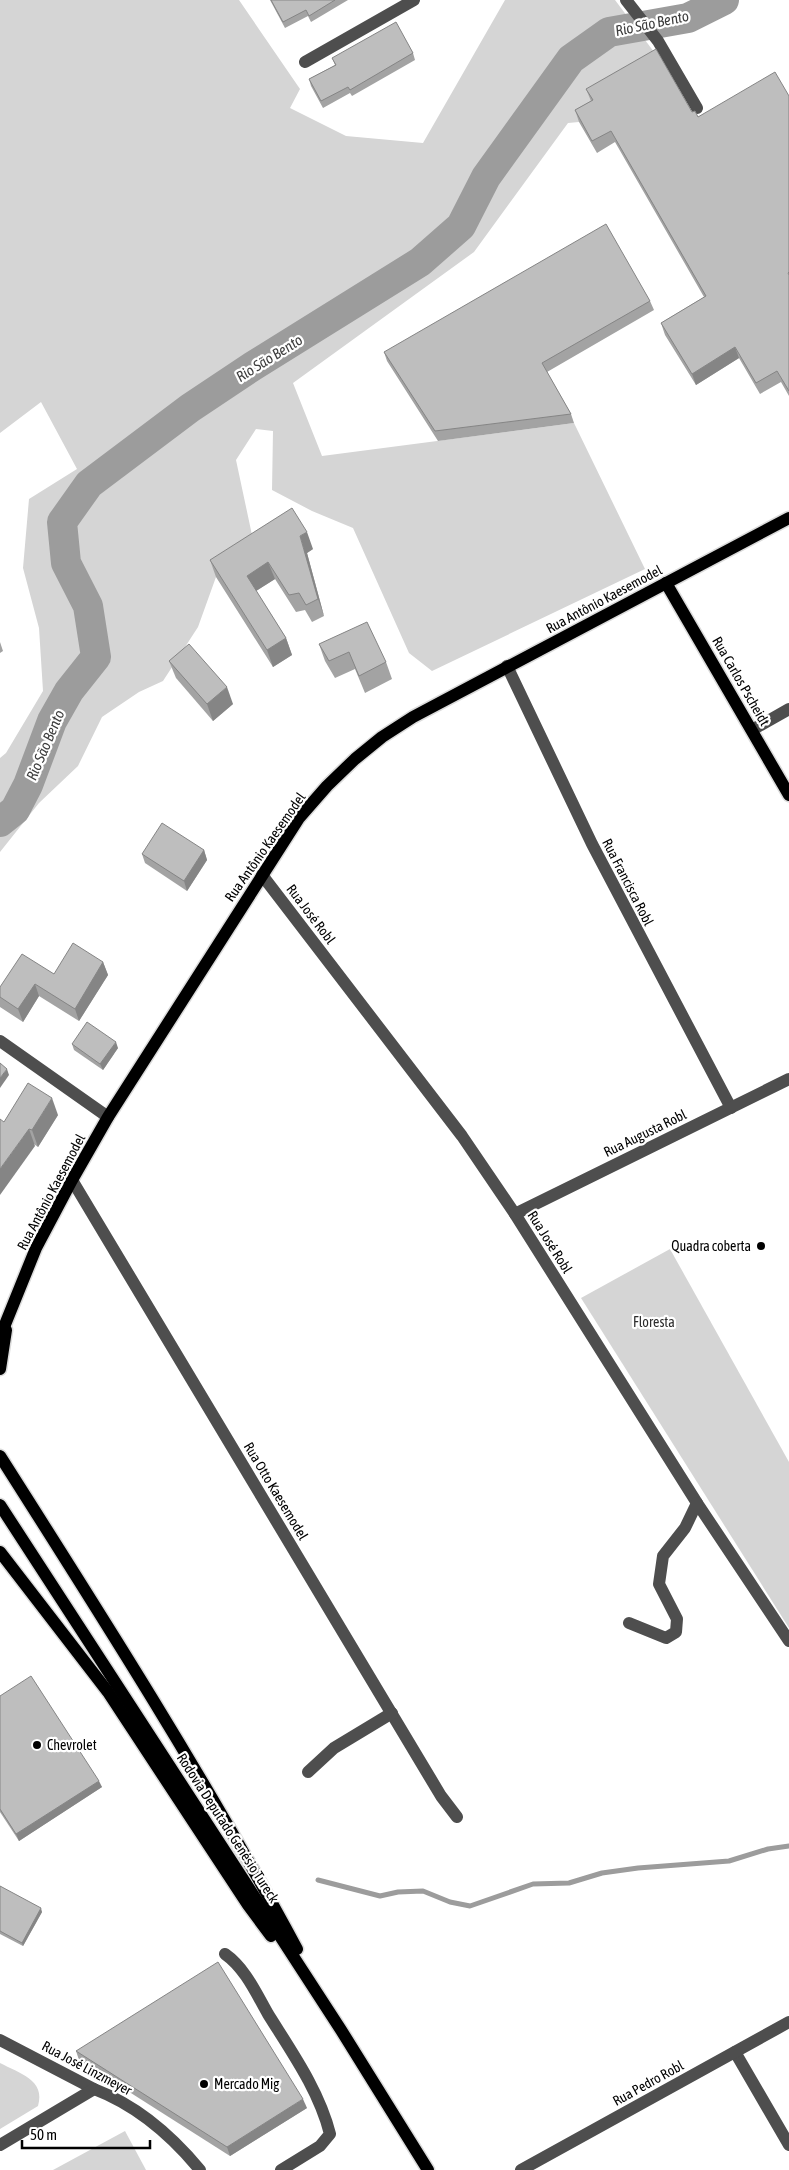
<svg xmlns="http://www.w3.org/2000/svg" width="789" height="2170" viewBox="0 0 789 2170" font-family="'Asap Condensed',sans-serif">
  <style>
    .green { fill: #d5d5d5 }
    .lines { fill: none; stroke-linecap: round; stroke-linejoin: round }
    .stream { stroke: #9c9c9c; stroke-width: 5 }
    .river { stroke: #9c9c9c; stroke-width: 30 }
    .major-casing { stroke: #dbdbdb; stroke-width: 15 }
    .minor { stroke: #4e4e4e; stroke-width: 12 }
    .major { stroke: #000; stroke-width: 12 }
    .wall { fill: #a3a3a3 }
    .shaded-wall { fill: #858585 }
    .building { fill: #bebebe; stroke: #858585 }
    .poi-dot { fill: #000; stroke: #fff; stroke-width: 2 }
    .labels { text-anchor: middle; dominant-baseline: central; stroke-width: 4.5; stroke-linejoin: round; paint-order: stroke }
    .street-label { font-size: 14px; fill: #000; stroke: #fff }
    .poi-label { font-size: 14px; fill: #000; stroke: #fff; text-anchor: start }
    .park-label { font-size: 14px; fill: #2c2c2c; stroke: #fff }
    .water-label { font-size: 15px; font-style: italic; fill: #3d3d3d; stroke: #fff }
  </style>
  <rect width="100%" height="100%" fill="#fff"/>
  <g class="green">
    <polygon points="0,0 239,0 300,89 290,108 346,136 423,143 505,0 615,0 660,60 591,100 597,111 579,122 568,123 474,252 293,383 322,456 574,423 645,569 432,671 409,653 353,528 312,511 272,490 273,431 256,429 236,460 252,535 216,577 198,627 163,681 139,692 102,717 78,766 39,803 0,852 0,758 6,753 43,691 39,628 23,568 29,499 77,469 41,402 0,433"/>
    <polygon points="670,1249 789,1462 789,1628 581,1298"/>
    <path d="M0 2063C19 2073 46 2080 38 2106L0 2129Z"/>
    <polygon points="125,2131 146,2170 53,2170"/>
  </g>
  <g class="lines">
    <polyline class="stream" points="318,1880 380,1896 398,1892 423,1891 450,1902 470,1906 533,1884 569,1883 602,1873 638,1868 729,1861 768,1849 789,1846"/>
    <polyline class="river" points="0,822 15,810 28,785 52,721 69,691 96,657 88,606 66,563 62,522 89,484 190,408 253,366 420,262 461,226 486,177 571,59 609,32 688,18 724,0"/>
    <defs>
      <g id="major">
        <polyline points="666,583 789,795"/>
        <polyline points="0,1337 36,1248 72,1180 108,1117 299,818 327,786 355,759 382,737 413,717 789,518"/>
        <polyline points="0,1369 6,1330"/>
        <path d="M0 1456C103 1618 206 1780 297 1949"/>
        <polyline points="0,1505 341,2030 428,2170"/>
        <polyline points="0,1552 108,1692 248,1905 271,1936"/>
      </g>
    </defs>
    <use href="#major" class="major-casing"/>
    <g class="minor">
      <polyline points="626,0 658,41 697,108"/>
      <polyline points="305,62 414,0"/>
      <polyline points="507,666 592,844 731,1108"/>
      <polyline points="752,730 789,709"/>
      <polyline points="262,875 462,1136 515,1214 697,1503 789,1641"/>
      <polyline points="0,1041 108,1117"/>
      <polyline points="72,1180 441,1796 457,1817"/>
      <polyline points="515,1214 789,1079"/>
      <polyline points="629,1623 666,1638 676,1632 677,1619 659,1584 663,1556 685,1528 697,1503"/>
      <polyline points="308,1772 334,1748 392,1713"/>
      <path d="M225 1954C245 1968 256 1993 268 2014 291 2051 319 2090 330 2134L320 2146 281 2170"/>
      <path d="M0 2040 94 2089C136 2105 172 2136 200 2170"/>
      <polyline points="735,2052 789,2145"/>
      <polyline points="0,2145 94,2089"/>
      <polyline points="521,2170 789,2022"/>
    </g>
    <use href="#major" class="major"/>
  </g>
  <g class="wall">
    <polygon points="270,0 348,0 311,22 308,16 285,28"/>
    <polygon points="413,53 415,60 352,96 350,93 323,108 311,86 309,79 335,65 332,58"/>
    <polygon points="586,89 692,112 698,117 789,96 789,396 781,382 760,394 739,358 696,385 665,335 661,323 704,297 615,142 597,153 579,122 575,110 591,101"/>
    <polygon points="650,301 654,310 547,372 571,414 574,423 438,441 387,361 384,352"/>
    <polygon points="313,549 307,553 324,616 312,622 305,610 296,612 275,579 256,591 286,638 292,655 273,667 216,577 210,560"/>
    <polygon points="0,642 3,651 0,653"/>
    <polygon points="319,644 386,662 392,679 365,693 355,669 335,678 325,661"/>
    <polygon points="169,661 233,704 213,721 176,678"/>
    <polygon points="204,850 207,860 187,891 145,863 142,854"/>
    <polygon points="103,962 108,975 79,1021 39,996 23,1022 0,1007 0,987"/>
    <polygon points="72,1044 118,1048 103,1070 74,1050"/>
    <polygon points="58,1115 38,1147 4,1122"/>
    <polygon points="0,1696 102,1787 19,1841 0,1812"/>
    <polygon points="0,1886 42,1912 23,1946 0,1934"/>
    <polygon points="76,2051 307,2108 230,2156 79,2060"/>
  </g>
  <g class="shaded-wall">
    <polygon points="735,347 739,358 696,385 692,374"/>
    <polygon points="307,532 313,549 307,553 324,616 318,599 300,536"/>
    <polygon points="268,562 275,579 253,593 247,576"/>
    <polygon points="286,638 292,655 273,667 267,650"/>
    <polygon points="227,687 233,704 213,721 207,704"/>
    <polygon points="204,850 207,860 187,891 184,881"/>
    <polygon points="103,962 108,975 79,1021 75,1009"/>
    <polygon points="35,984 39,996 23,1022 18,1009"/>
    <polygon points="116,1042 118,1048 103,1070 100,1064"/>
    <polygon points="7,1069 9,1075 0,1088 0,1078"/>
    <polygon points="52,1098 58,1115 38,1147 32,1130"/>
    <polygon points="29,1129 35,1146 0,1195 0,1169"/>
    <polygon points="99,1781 102,1787 19,1841 16,1834"/>
    <polygon points="41,1908 42,1912 23,1946 22,1943"/>
    <polygon points="303,2099 307,2108 230,2156 227,2147"/>
  </g>
  <g class="building">
    <polygon points="271,0 335,0 309,16 306,10 283,22"/>
    <polygon points="396,22 413,53 350,90 348,87 321,101 309,79 336,65 332,58"/>
    <polygon points="656,49 692,112 695,111 698,117 775,72 789,96 789,272 788,273 789,275 789,391 777,371 756,383 735,347 692,374 661,323 706,296 611,131 592,141 575,110 593,100 586,89"/>
    <polygon points="606,224 650,301 542,363 571,414 435,431 384,352"/>
    <polygon points="292,508 307,532 300,536 318,599 306,605 299,593 289,595 268,562 247,576 286,638 267,650 210,560"/>
    <polygon points="367,622 386,662 359,676 349,652 329,661 319,644"/>
    <polygon points="189,644 227,687 207,704 169,661"/>
    <polygon points="162,823 204,850 184,881 142,854"/>
    <polygon points="73,943 103,962 75,1009 35,984 18,1009 0,997 0,987 22,954 54,974"/>
    <polygon points="87,1022 116,1042 100,1064 72,1044"/>
    <polygon points="0,1063 7,1069 0,1078"/>
    <polygon points="28,1083 52,1098 32,1130 29,1129 0,1169 0,1119 4,1122"/>
    <polygon points="31,1676 99,1781 16,1834 0,1809 0,1696"/>
    <polygon points="0,1886 41,1908 22,1943 0,1931"/>
    <polygon points="218,1962 303,2099 227,2147 76,2051"/>
  </g>
  <g class="poi-dot">
    <circle cx="761" cy="1246" r="5"/>
    <circle cx="37" cy="1745" r="5"/>
    <circle cx="204" cy="2084" r="5"/>
  </g>
  <g class="labels">
    <g class="street-label">
      <text transform="translate(604 599) rotate(-28)">Rua Antônio Kaesemodel</text>
      <text transform="translate(741 681) rotate(60)">Rua Carlos Pscheidt</text>
      <text transform="translate(265 847) rotate(-55)">Rua Antônio Kaesemodel</text>
      <text transform="translate(628 882) rotate(63)">Rua Francisca Robl</text>
      <text transform="translate(311 914) rotate(53)">Rua José Robl</text>
      <text transform="translate(645 1133) rotate(-26)">Rua Augusta Robl</text>
      <text transform="translate(51 1192) rotate(-62)">Rua Antônio Kaesemodel</text>
      <text transform="translate(550 1242) rotate(58)">Rua José Robl</text>
      <text transform="translate(276 1491) rotate(59)">Rua Otto Kaesemodel</text>
      <text transform="translate(228 1828) rotate(57)">Rodovia Deputado Genésio Tureck</text>
      <text transform="translate(87 2068) rotate(28)">Rua José Linzmeyer</text>
      <text transform="translate(648 2083) rotate(-29)">Rua Pedro Robl</text>
    </g>
    <g class="poi-label">
      <text x="751" y="1246" text-anchor="end">Quadra coberta</text>
      <text x="47" y="1745">Chevrolet</text>
      <text x="214" y="2084">Mercado Mig</text>
    </g>
    <g class="park-label">
      <text x="654" y="1322">Floresta</text>
    </g>
    <g class="water-label">
      <text transform="translate(652 23) rotate(-12)">Rio São Bento</text>
      <text transform="translate(269 358) rotate(-32)">Rio São Bento</text>
      <text transform="translate(45 745) rotate(-67)">Rio São Bento</text>
    </g>
  </g>
  <path d="M22 2140v8h128v-8" fill="none" stroke="#000000" stroke-width="2.5"/>
  <text x="30" y="2140" font-size="15" fill="#000000" stroke="#ffffff" stroke-width="4" paint-order="stroke">50 m</text>
</svg>
